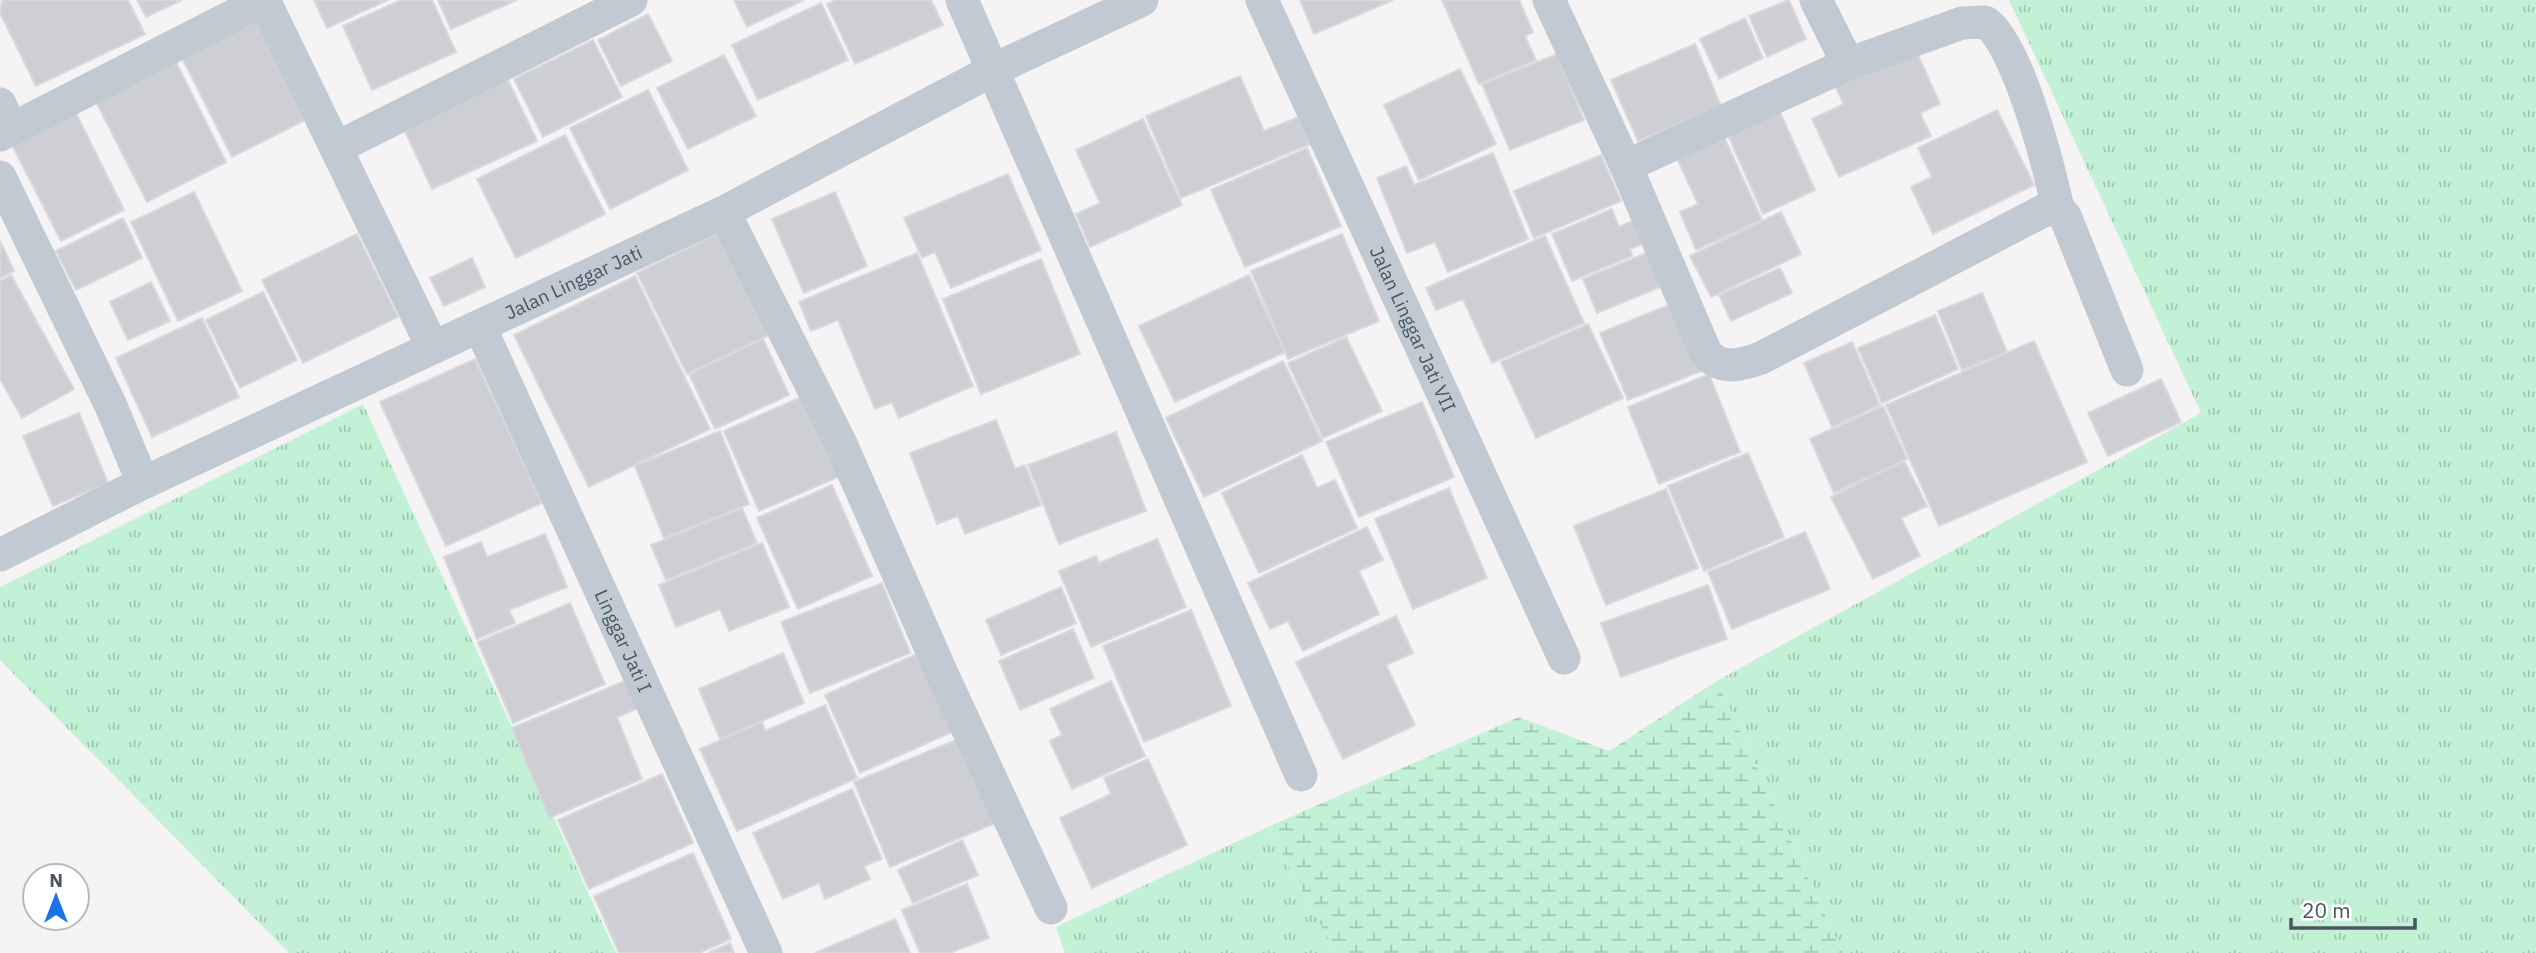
<svg xmlns="http://www.w3.org/2000/svg" width="2536" height="953" viewBox="0 0 2536 953" font-family="'IBM Plex Sans',sans-serif">
  <style>
    .grass { fill: url(#grass-tufts) }
    .wetland { fill: url(#wetland-marsh) }
    .building { fill: #cdcfd5; stroke: #d7d9de; stroke-width: 2 }
    .lines { fill: none; stroke-linecap: round; stroke-linejoin: round }
    .street { stroke: #c1cad2; stroke-width: 33 }
    .labels { text-anchor: middle; dominant-baseline: central; stroke-width: 5; stroke-linejoin: round; paint-order: stroke }
    .street-label { font-size: 19px; fill: #4a5661; stroke: #fff }
  </style>
  <defs>
    <pattern id="grass-tufts" width="24" height="20" patternUnits="userSpaceOnUse" patternTransform="scale(1.75)"><rect width="24" height="20" fill="#c3f1d5"/><path d="M3 7l-1-3M5 7V3M7 7l1-3M15 17l-1-3M17 17v-4M19 17l1-3" fill="none" stroke="#a0c6b0"/></pattern>
    <pattern id="wetland-marsh" width="20" height="14" patternUnits="userSpaceOnUse" patternTransform="scale(1.75)"><rect width="20" height="14" fill="#c3f1d5"/><path d="M1 5h8M5 5V1M11 12h8M15 12V8" fill="none" stroke="#a0c6b0"/></pattern>
  </defs>
  <rect width="100%" height="100%" fill="#f5f3f3"/>
  <g class="grass">
    <polygon points="2009,0 2536,0 2536,953 1843,953 1717,681 2201,413"/>
    <polygon points="363,404 616,953 289,953 0,660 0,587"/>
    <polygon points="1268,827 1336,953 1065,953 1056,927"/>
  </g>
  <polygon class="wetland" points="1717,681 1843,953 1336,953 1268,827 1519,717 1609,751"/>
  <g class="building">
    <polygon points="128,0 145,34 36,86 0,13 2,0"/>
    <polygon points="137,0 182,0 146,17"/>
    <polygon points="314,0 388,0 327,28"/>
    <polygon points="401,0 432,0 456,52 372,90 343,26"/>
    <polygon points="438,0 517,0 451,29"/>
    <polygon points="734,0 804,0 747,27"/>
    <polygon points="836,0 931,0 943,25 855,64 827,4"/>
    <polygon points="1300,0 1393,0 1314,34"/>
    <polygon points="1442,0 1519,0 1533,32 1525,36 1536,60 1479,84"/>
    <polygon points="1789,0 1806,39 1767,57 1749,16"/>
    <polygon points="821,3 848,60 758,100 732,45"/>
    <polygon points="254,14 307,119 232,157 179,52"/>
    <polygon points="648,14 672,61 621,86 598,40"/>
    <polygon points="1745,18 1763,58 1719,79 1700,39"/>
    <polygon points="593,40 622,97 543,137 514,79"/>
    <polygon points="1695,44 1721,106 1638,141 1611,80"/>
    <polygon points="1914,46 1940,104 1920,113 1931,136 1839,177 1812,119 1844,104 1833,82"/>
    <polygon points="1557,54 1584,120 1510,150 1482,84"/>
    <polygon points="724,55 756,116 688,149 657,88"/>
    <polygon points="175,60 226,162 147,202 95,100"/>
    <polygon points="1460,69 1496,144 1419,180 1384,105"/>
    <polygon points="1240,76 1264,131 1298,117 1310,144 1181,198 1146,116"/>
    <polygon points="507,78 537,141 432,189 402,125"/>
    <polygon points="648,90 688,170 610,209 570,128"/>
    <polygon points="1779,110 1815,190 1763,214 1727,133"/>
    <polygon points="1997,110 2034,185 1933,234 1911,187 1932,177 1918,148"/>
    <polygon points="75,111 124,210 61,241 11,143"/>
    <polygon points="1143,119 1182,205 1090,247 1076,214 1100,203 1076,150"/>
    <polygon points="565,135 605,214 516,258 477,179"/>
    <polygon points="1723,135 1762,220 1696,250 1680,212 1698,204 1676,156"/>
    <polygon points="1307,148 1341,226 1245,267 1211,190"/>
    <polygon points="1493,153 1528,239 1448,272 1435,242 1407,253 1377,178 1406,166 1414,185"/>
    <polygon points="1601,155 1621,201 1534,238 1514,191"/>
    <polygon points="1008,174 1041,250 951,288 935,252 922,258 904,218"/>
    <polygon points="194,192 242,291 178,321 131,222"/>
    <polygon points="835,192 867,266 804,293 772,219"/>
    <polygon points="1612,209 1619,227 1637,219 1648,242 1630,249 1632,256 1572,281 1552,234"/>
    <polygon points="1781,212 1801,254 1711,297 1690,256"/>
    <polygon points="123,218 142,258 76,290 56,251"/>
    <polygon points="727,229 777,331 687,374 637,273"/>
    <polygon points="357,234 398,317 303,363 262,280"/>
    <polygon points="1342,234 1379,321 1288,359 1251,271"/>
    <polygon points="1545,236 1584,323 1492,363 1463,299 1436,310 1426,288"/>
    <polygon points="0,241 14,271 0,278"/>
    <polygon points="1656,249 1670,283 1597,313 1583,279"/>
    <polygon points="917,253 973,386 899,418 892,402 875,409 838,320 811,331 799,302"/>
    <polygon points="472,258 485,287 444,306 430,278"/>
    <polygon points="1041,259 1080,354 981,394 943,299"/>
    <polygon points="1780,268 1792,293 1731,321 1719,295"/>
    <polygon points="11,275 74,389 22,418 0,379 0,281"/>
    <polygon points="1249,275 1285,352 1175,402 1139,326"/>
    <polygon points="635,276 710,429 589,487 514,335"/>
    <polygon points="151,282 170,321 128,340 110,302"/>
    <polygon points="263,292 297,360 240,388 206,320"/>
    <polygon points="1982,293 2007,352 1962,370 1938,311"/>
    <polygon points="1676,302 1704,370 1628,400 1600,333"/>
    <polygon points="1935,315 1958,369 1882,403 1858,348"/>
    <polygon points="202,318 239,397 152,437 116,358"/>
    <polygon points="1588,324 1623,398 1536,438 1501,362"/>
    <polygon points="1346,337 1382,411 1323,438 1288,363"/>
    <polygon points="763,339 789,395 715,429 689,374"/>
    <polygon points="2034,341 2087,462 1939,526 1886,405"/>
    <polygon points="1852,342 1880,405 1832,427 1804,363"/>
    <polygon points="475,359 542,503 446,546 380,402"/>
    <polygon points="1283,361 1322,441 1204,497 1166,418"/>
    <polygon points="1709,374 1740,452 1659,484 1628,407"/>
    <polygon points="2161,379 2181,422 2108,456 2088,413"/>
    <polygon points="808,394 843,475 759,511 724,431"/>
    <polygon points="1422,402 1454,477 1359,517 1326,442"/>
    <polygon points="1883,406 1907,459 1834,493 1810,439"/>
    <polygon points="79,413 108,483 53,506 23,436"/>
    <polygon points="996,420 1015,469 1025,465 1041,505 965,534 958,516 937,524 910,453"/>
    <polygon points="720,431 749,504 664,538 635,466"/>
    <polygon points="1116,432 1146,511 1059,544 1028,465"/>
    <polygon points="1748,453 1784,537 1704,571 1668,486"/>
    <polygon points="1302,455 1317,488 1335,480 1357,528 1259,573 1222,493"/>
    <polygon points="1904,461 1927,506 1901,518 1920,556 1873,579 1831,497"/>
    <polygon points="832,485 872,576 798,609 757,518"/>
    <polygon points="1449,488 1487,578 1413,609 1375,519"/>
    <polygon points="1666,489 1698,568 1606,605 1574,526"/>
    <polygon points="742,508 757,543 666,580 651,545"/>
    <polygon points="1367,527 1383,560 1359,571 1379,614 1303,651 1288,621 1270,629 1248,583"/>
    <polygon points="1805,532 1830,589 1732,629 1708,572"/>
    <polygon points="545,534 567,587 509,610 515,623 477,639 444,557 481,542 487,557"/>
    <polygon points="1157,539 1186,607 1091,647 1059,571 1096,556 1099,563"/>
    <polygon points="762,543 789,607 729,631 720,609 676,627 659,585"/>
    <polygon points="882,583 910,653 810,693 781,622"/>
    <polygon points="1708,585 1727,639 1621,677 1601,623"/>
    <polygon points="1061,587 1076,623 1001,655 986,620"/>
    <polygon points="570,603 605,684 513,723 478,642"/>
    <polygon points="1191,610 1231,706 1144,742 1103,646"/>
    <polygon points="1396,616 1413,653 1386,665 1415,725 1343,759 1296,662"/>
    <polygon points="1073,629 1094,678 1020,710 999,661"/>
    <polygon points="783,653 804,703 720,739 699,689"/>
    <polygon points="919,653 954,731 860,773 825,695"/>
    <polygon points="627,680 639,708 617,717 642,779 549,818 512,728"/>
    <polygon points="1111,681 1145,756 1072,789 1050,741 1062,735 1050,709"/>
    <polygon points="825,705 857,778 737,831 700,749 762,722 765,731"/>
    <polygon points="968,735 1003,820 890,867 854,782"/>
    <polygon points="1148,759 1187,845 1092,888 1060,818 1111,794 1104,778"/>
    <polygon points="662,774 693,843 589,889 558,820"/>
    <polygon points="852,789 882,859 864,866 870,879 825,899 819,883 783,899 753,833"/>
    <polygon points="962,840 978,875 913,903 898,870"/>
    <polygon points="693,853 731,939 699,953 619,953 594,896"/>
    <polygon points="967,884 989,938 950,953 920,953 902,910"/>
    <polygon points="895,919 910,953 815,953"/>
    <polygon points="730,943 734,953 708,953"/>
  </g>
  <g class="lines">
    <g class="street">
      <polyline points="264,0 433,348"/>
      <polyline points="962,0 1301,775"/>
      <path id="s1" d="M1262 0 1564 658"/>
      <path d="M1549 0 1626 166 1706 353C1721 371 1742 365 1761 358L2043 211 2058 208 2065 216 2127 370"/>
      <polyline points="1816,0 1848,64"/>
      <polyline points="0,104 11,130"/>
      <polyline points="0,135 264,0"/>
      <polyline points="338,147 631,0"/>
      <path d="M1626 166 1848 64 1962 23 1985 22C2018 43 2049 168 2058 208"/>
      <polyline points="0,177 111,406 143,483"/>
      <polyline points="724,212 841,444 943,676 1051,908"/>
      <path id="s2" d="M480 327 766 953"/>
      <path id="s3" d="M0 555 143 483 724 212 995 69 1142 0"/>
    </g>
  </g>
  <g class="labels">
    <g class="street-label">
      <text stroke="none"><textPath href="#s3" startOffset="635">Jalan Linggar Jati</textPath></text>
      <text stroke="none"><textPath href="#s1" startOffset="362">Jalan Linggar Jati VII</textPath></text>
      <text stroke="none"><textPath href="#s2" startOffset="345">Linggar Jati I</textPath></text>
    </g>
  </g>
  <g transform="translate(56 897)"><circle r="33" fill="#ffffff" stroke="#b7bbc0" stroke-width="2"/>
  <path d="M0-5L12 26L0 18L-12 26Z" fill="#1a73e8"/>
  <text y="-10" font-size="19" font-weight="bold" text-anchor="middle" fill="#4a5661">N</text>
  </g>
  <path d="M2291 918v10h124v-10" fill="none" stroke="#4a5661" stroke-width="3.5"/>
  <text x="2302" y="918" font-size="21" fill="#4a5661" stroke="#ffffff" stroke-width="5" paint-order="stroke">20 m</text>
</svg>
